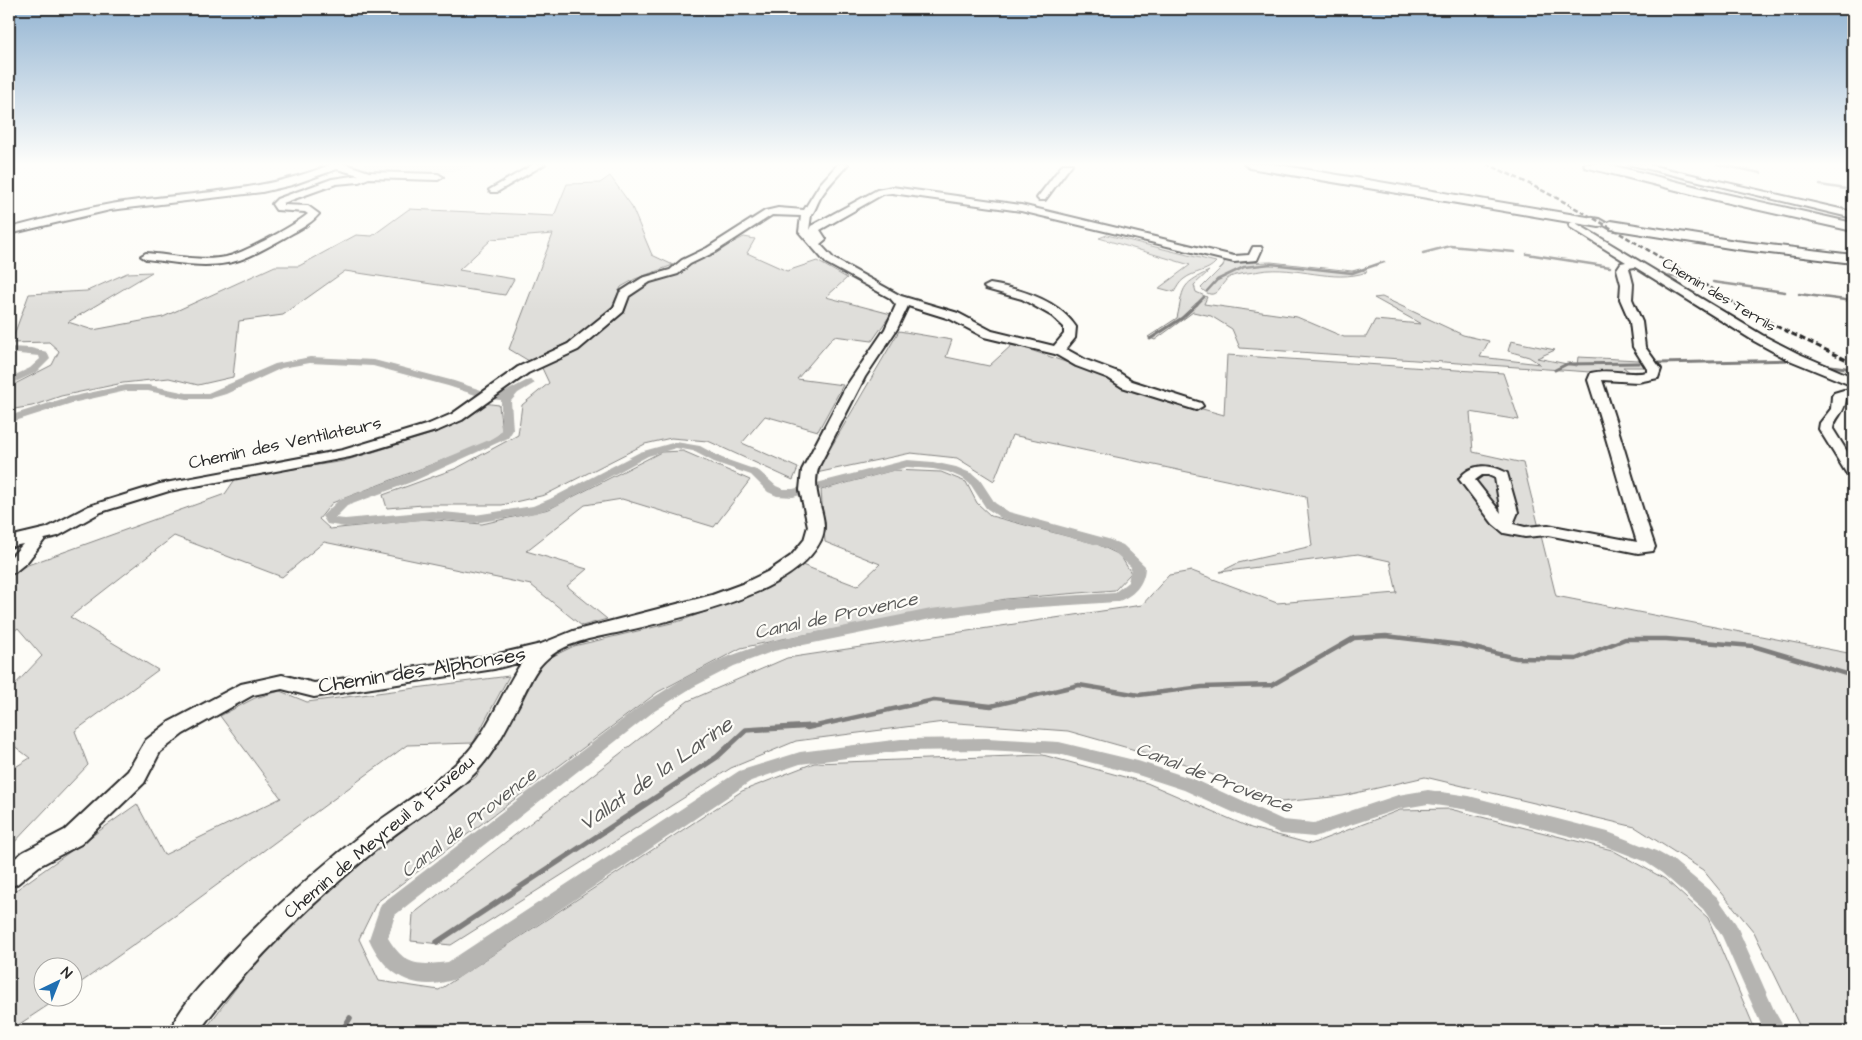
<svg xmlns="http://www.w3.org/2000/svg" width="1862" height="1040" viewBox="0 0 1862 1040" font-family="'Architects Daughter',sans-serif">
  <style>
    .built { fill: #edece8 }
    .green { fill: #dfdeda; stroke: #858482 }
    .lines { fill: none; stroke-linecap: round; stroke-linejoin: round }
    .stream-far3 { stroke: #7e7d7b; stroke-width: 2.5 }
    .stream-far2 { stroke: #7e7d7b; stroke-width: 3 }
    .stream-far1 { stroke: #7e7d7b; stroke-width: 4.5 }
    .stream { stroke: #7e7d7b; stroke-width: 5.5 }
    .canal { fill: #b5b4b1; fill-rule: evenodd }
    .minor-casing { stroke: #2b2b2b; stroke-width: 4 }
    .major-casing { stroke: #2b2b2b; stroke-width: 4 }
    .highway-casing { stroke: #2b2b2b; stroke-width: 4 }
    .minor { fill: #fdfcf7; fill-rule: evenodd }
    .major { fill: #fdfcf7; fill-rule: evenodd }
    .highway { fill: #fdfcf7; fill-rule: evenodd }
    .rail-far1 { stroke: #2b2b2b; stroke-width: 2.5; stroke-dasharray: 5 2.5; stroke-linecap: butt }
    .rail { stroke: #2b2b2b; stroke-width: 3; stroke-dasharray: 6 3; stroke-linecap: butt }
    .labels { text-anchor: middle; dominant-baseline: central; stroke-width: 4.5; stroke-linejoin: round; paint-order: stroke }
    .far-street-label { font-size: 15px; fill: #2b2b2b; stroke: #fdfcf7 }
    .street-label { font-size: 18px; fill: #2b2b2b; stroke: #fdfcf7 }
    .water-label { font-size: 19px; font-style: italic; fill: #5b5b5a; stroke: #fdfcf7 }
    .near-street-label { font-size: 21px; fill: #2b2b2b; stroke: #fdfcf7 }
    .near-water-label { font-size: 22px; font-style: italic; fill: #5b5b5a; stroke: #fdfcf7 }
  </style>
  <rect width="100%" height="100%" fill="#fdfcf7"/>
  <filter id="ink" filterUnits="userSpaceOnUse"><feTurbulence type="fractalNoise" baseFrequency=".02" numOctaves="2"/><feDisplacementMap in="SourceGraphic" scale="10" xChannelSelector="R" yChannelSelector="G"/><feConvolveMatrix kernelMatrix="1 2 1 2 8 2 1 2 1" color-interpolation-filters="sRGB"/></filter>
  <g filter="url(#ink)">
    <polygon class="built" points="352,164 486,164 433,175 377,174 356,170"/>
    <g class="green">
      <polygon points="610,176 631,205 652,255 673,265 635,279 621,287 611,309 567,343 529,361 509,349 553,234 492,239 459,270 514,279 505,295 345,271 283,315 239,321 233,377 198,385 169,378 123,383 61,396 32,406 9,410 9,387 52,365 59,351 49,342 11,343 29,294 87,291 127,273 152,272 68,322 93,330 163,317 275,266 299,266 356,235 372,236 409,209 554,216 567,184 600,183"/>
      <path d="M1107 235 1216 262C1208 272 1194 271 1184 279 1179 282 1177 288 1174 292L1159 288 1190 265 1099 238Z"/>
      <polygon points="744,237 755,239 747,253 787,271 817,261 847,278 826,297 891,314 872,341 834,336 797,379 843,385 818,431 765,416 742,443 798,468 793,480 708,441 671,438 645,444 545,495 502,505 423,505 387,508 383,495 457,468 518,435 522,405 549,383 541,366 621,313 629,287 688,265"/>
      <path d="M1225 260 1241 263 1271 262 1352 271 1360 269 1367 272C1332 284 1297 265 1260 271 1251 273 1239 273 1230 277 1220 282 1217 305 1201 288L1223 266Z"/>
      <path d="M1209 271 1194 285 1196 292 1207 297 1204 304 1297 317 1344 337H1366L1375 320 1421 324 1374 298 1382 297 1463 335 1489 341 1480 357 1540 364 1529 357 1508 351 1511 341 1555 350 1537 358 1577 366 1578 357 1639 360 1645 367H1623L1634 375 1240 348 1232 329 1211 316 1193 312 1155 340 1148 337 1177 318C1184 288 1179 285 1209 271Z"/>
      <polygon points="899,331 952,340 946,357 989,366 1013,344 1106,376 1120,386 1224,415 1227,355 1503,373 1519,420 1470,412 1473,452 1523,463 1556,596 1853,654 1853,1031 1802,1031 1754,932 1703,870 1635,827 1425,777 1343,796 1281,802 1185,764 1068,731 944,722 796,741 731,768 451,945 411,941 413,914 688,701 787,658 1142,605 1169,575 1192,571 1277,603 1397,593 1390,561 1358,554 1220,572 1238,563 1312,546 1306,497 1012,435 994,481 957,458 911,453 816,473"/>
      <polygon points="483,403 499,405 502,432 490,442 332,503 319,519 330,529 424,519 482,524 549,509 661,452 683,451 750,480 714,527 622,499 585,505 526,551 587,569 567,586 607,619 582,626 531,585 324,542 282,577 174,536 70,617 158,670 75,731 88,765 9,848 9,771 30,758 9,742 9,691 42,656 18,628 9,635 9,574 25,566 225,494 236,478 344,461 438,432"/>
      <polygon points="894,470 941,472 966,482 977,503 991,516 1097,544 1120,555 1131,573 1115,590 1006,599 787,638 741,648 658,692 377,902 359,939 379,981 439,990 742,791 814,763 1043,755 1147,783 1251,828 1311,844 1400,810 1450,809 1612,850 1665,879 1708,918 1754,1027 1757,1031 204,1031 253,965 360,861 476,777 529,688 541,662 574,646 680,621 760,592 802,565 857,586 880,564 825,542 821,490"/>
      <polygon points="509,676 473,743 407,745 179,913 73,988 72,968 42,968 42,998 59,998 9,1031 9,895 137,804 164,855 281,798 220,716 255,698 280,691 307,702"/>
    </g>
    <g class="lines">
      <g class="stream-far3">
        <polyline points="1717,164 1761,173"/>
        <polyline points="1820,185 1853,190"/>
        <polyline points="1423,253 1450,246 1515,252"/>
        <polyline points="1527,254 1610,267"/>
        <polyline points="1638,270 1649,277"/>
        <polyline points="1664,276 1685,278"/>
        <polyline points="1713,282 1785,292"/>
        <polyline points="1207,291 1217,280 1244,267 1271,264 1352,273 1384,262"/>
        <polyline points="1799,294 1853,301"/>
        <polyline points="1196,305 1204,297"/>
      </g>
      <g class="stream-far2">
        <polyline points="1150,339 1182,318 1197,304"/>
        <polyline points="1659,363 1792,360"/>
        <polyline points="1824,365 1853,369"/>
        <polyline points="1555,370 1567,364 1639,363"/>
      </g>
      <polyline class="stream-far1" points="807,728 934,700 991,706 1079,685 1139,695 1202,687 1272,685 1354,638 1386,636 1461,645 1516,658 1576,659 1625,639 1666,639 1753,646 1853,676"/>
      <g class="stream">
        <polyline points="437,942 717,757 746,730 813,726"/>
        <polyline points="342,1031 350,1018"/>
      </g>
      <g class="canal">
        <polygon points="9,347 31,348 47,352 50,359 37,372 9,385 9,378 30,368 40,359 39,356 9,353"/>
        <path d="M310 357 374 360 454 381 493 394H501L526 381 530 380 535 383 518 393 511 401 513 430 508 438 414 481 347 506 335 518 345 519 432 511 475 515 533 506 550 499 640 452 676 442 700 446 722 458 759 471 776 486 783 489H793L907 460 933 462 956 467 973 474 980 480 995 503 1009 512 1108 539 1123 545 1145 566C1145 584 1133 597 1116 602L1009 609 931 619 774 651 734 666 693 687 653 712 395 915 388 938C405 966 417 966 448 962L739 771 800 752 901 739 986 738 1059 742 1138 761 1196 780 1283 820 1314 823 1398 795 1428 790 1469 796 1608 832 1656 851 1674 861 1717 897 1736 924 1774 1010 1786 1031H1764L1722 936 1703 909 1662 873 1644 861 1600 844 1469 810 1428 804 1399 809 1314 837 1281 834 1184 790 1138 775 1059 754 986 750 901 751 800 764 751 781 458 978C417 994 386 977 369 939L381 904 643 704 683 679 724 658 772 641 931 609 1009 599 1114 593 1128 582 1131 567 1113 551 1098 545 1001 518 986 508 971 485 964 479 948 472 933 469 907 467 793 497 777 496 768 492 751 475 714 462 693 451 676 448 648 456 558 505 536 513 475 523 432 519 345 527 327 524 322 516 339 500 406 475 489 440 499 434 501 430V400L488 399 448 386 373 366 310 363 282 368 226 394 209 399H187L148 391H126L72 403 9 423V416L65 398 126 385H148L187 393H208L275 364Z"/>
      </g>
      <defs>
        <g id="minor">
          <path d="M332 164H345L369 172 438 174 443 177 438 180 369 178 359 182 336 184 283 203V205L308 206 319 214C310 225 296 231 284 238 267 247 247 260 227 263 201 268 172 262 146 259L141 256 146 253C171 255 201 262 226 257 246 252 292 227 308 214L305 212 276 210 272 204 277 199 332 179 359 175 337 169 292 185 262 192 110 210 9 234V228C47 219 85 207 124 202 195 192 265 192 332 164Z"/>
          <polygon points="534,164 545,164 497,192 491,192 489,190"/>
          <path d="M838 164H848C839 175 829 184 822 195 817 202 815 212 811 215L809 230 811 226 877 190 892 187 1021 205 1234 256 1249 255 1253 247H1261L1262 249 1257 260 1234 262 1021 211 892 193 883 194 820 230 826 239 820 244 834 259 901 296 958 313 992 331 1054 346 1064 334V327L1052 316 1022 299 986 289 984 287 990 284C1021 289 1058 300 1076 327L1075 338 1066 349 1086 360 1118 372 1132 381 1201 403 1203 406 1196 410 1122 387 1108 378 1076 366 1055 354 984 337 950 319 908 306 897 329 865 377 819 466C808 495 832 517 821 540 793 597 677 618 621 632 597 637 569 641 549 657 534 669 528 686 520 702 507 727 494 754 474 774 447 800 414 819 385 842 316 899 252 959 199 1031H170C180 1006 204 982 222 962 268 913 318 868 371 827 400 805 433 786 459 761 488 734 500 695 522 662L494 669 314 697 282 689 253 695 183 734 160 752 144 783 81 844 39 866 17 884 9 887V863L23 852 65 830 128 771 146 740 169 722 241 684 282 675 314 683 494 655 541 644 573 631 712 595 742 584 769 571 791 556 804 540 808 526 800 490 802 470 845 388 885 329 896 305 890 298 826 263 799 232 801 216 772 215 715 252 690 264 678 274 650 282 629 296 623 312 578 350 528 373 462 420 439 430 350 457 169 491 101 512 58 536 45 539 27 562 15 572 9 574V559L23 544 9 547V537L47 528 89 506 160 484 343 450 429 424 452 414 518 367 568 344 614 307 620 292 642 278 670 270 682 260 707 248 765 211 778 208 804 210 820 184Z"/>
          <polygon points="1063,164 1072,164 1045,200 1039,200 1037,198"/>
          <polygon points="1628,164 1645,164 1853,212 1853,218"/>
          <path d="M1574 222 1762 335 1797 353 1853 377V386L1787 359 1754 341 1635 267 1629 268 1633 284 1632 299 1642 322 1645 347 1661 369 1658 378 1638 382 1602 380C1621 435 1636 492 1655 547L1653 551 1638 553 1548 535 1525 537 1504 533 1493 524 1459 479C1471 462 1491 464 1507 473L1518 512 1513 524 1525 527 1548 525 1637 542C1620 489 1606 434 1588 380L1591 373C1609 368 1628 376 1647 372V369L1633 347 1630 322 1620 299 1621 284 1617 269 1621 263 1626 262 1570 227 1569 225 1570 223ZM1488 475 1495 478 1501 513 1475 480 1482 475Z"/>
          <path d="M1844 390H1853V398H1846C1845 414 1835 416 1833 429L1853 461V478L1848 476 1819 429 1820 423 1831 409 1832 396 1834 393Z"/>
        </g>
        <polygon id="major" points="1244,164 1273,164 1599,219 1606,223 1611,221 1736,241 1853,255 1853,263 1736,249 1611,229 1604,225 1599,227 1250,168"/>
        <polygon id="highway" points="1584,164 1607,164 1721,193 1853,223 1853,231 1720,201 1585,167"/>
      </defs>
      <use href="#minor" class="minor-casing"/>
      <use href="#major" class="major-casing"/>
      <use href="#highway" class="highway-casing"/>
      <use href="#minor" class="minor"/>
      <use href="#major" class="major"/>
      <use href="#highway" class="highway"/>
      <path class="rail-far1" d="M1487 164C1575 203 1656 255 1738 305"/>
      <polyline class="rail" points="1736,304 1780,328 1853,363"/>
    </g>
  </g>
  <linearGradient id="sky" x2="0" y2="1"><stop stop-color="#93b4d2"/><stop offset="0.53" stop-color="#fefefb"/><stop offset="1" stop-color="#fefefb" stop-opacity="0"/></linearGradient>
  <rect width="1862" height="310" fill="url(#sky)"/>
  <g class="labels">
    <g class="far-street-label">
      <text transform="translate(1719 295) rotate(31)">Chemin des Terrils</text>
    </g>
    <g class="street-label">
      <text transform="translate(285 443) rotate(-12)">Chemin des Ventilateurs</text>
      <text transform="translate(379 837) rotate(-40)">Chemin de Meyreuil à Fuveau</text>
    </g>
    <g class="water-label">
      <text transform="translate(836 616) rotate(-12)">Canal de Provence</text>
      <text transform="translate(1214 778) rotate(21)">Canal de Provence</text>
      <text transform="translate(469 823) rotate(-38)">Canal de Provence</text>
    </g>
    <g class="near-street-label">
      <text transform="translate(422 670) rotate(-9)">Chemin des Alphonses</text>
    </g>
    <g class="near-water-label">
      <text transform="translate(656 774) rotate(-35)">Vallat de la Larine</text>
    </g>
  </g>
  <rect width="1862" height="1040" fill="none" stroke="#fdfcf7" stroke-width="30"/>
  <rect x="15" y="15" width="1832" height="1010" fill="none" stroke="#2b2b2b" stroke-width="2" filter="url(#ink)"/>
  <g transform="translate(58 982) rotate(43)"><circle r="24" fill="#fdfcf7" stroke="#a9a8a5"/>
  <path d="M0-4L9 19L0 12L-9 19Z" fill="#1f6fb2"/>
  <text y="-8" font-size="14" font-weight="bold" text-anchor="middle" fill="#2b2b2b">N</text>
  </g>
</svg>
